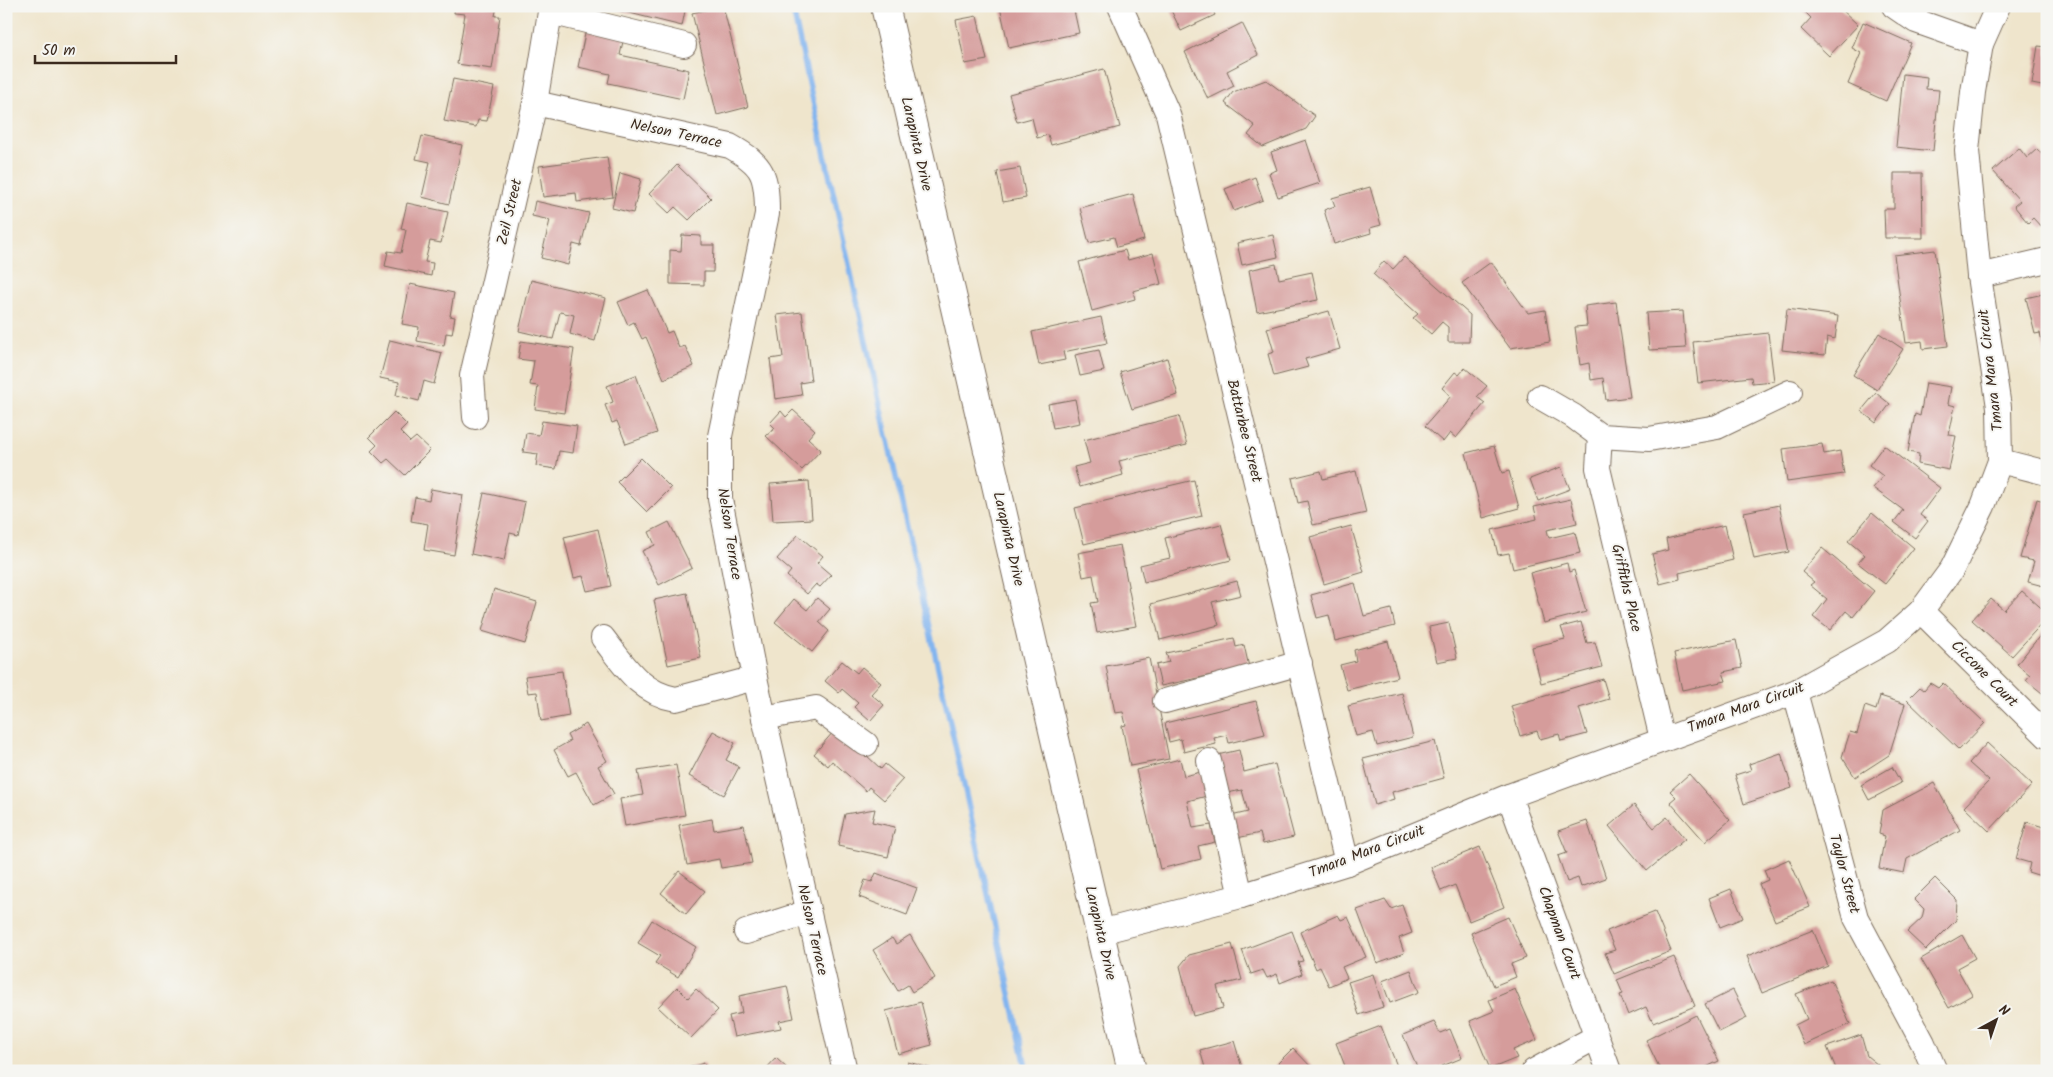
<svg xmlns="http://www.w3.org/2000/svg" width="2053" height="1077" viewBox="0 0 2053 1077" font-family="Kalam,sans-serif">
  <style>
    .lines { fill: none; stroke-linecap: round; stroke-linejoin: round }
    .stream { stroke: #83b5ef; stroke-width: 5.5 }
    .building { fill: #d59c9b }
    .minor-casing { stroke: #7a6b5b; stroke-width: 26 }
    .major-casing { stroke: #7a6b5b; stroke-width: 30 }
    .minor { stroke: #fff; stroke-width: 24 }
    .major { stroke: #fff; stroke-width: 28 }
    .labels { text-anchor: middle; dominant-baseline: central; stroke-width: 4; stroke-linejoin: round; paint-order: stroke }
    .street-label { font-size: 15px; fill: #3b2a1e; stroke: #f6f6f2 }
  </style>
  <rect width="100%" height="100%" fill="#f6f6f2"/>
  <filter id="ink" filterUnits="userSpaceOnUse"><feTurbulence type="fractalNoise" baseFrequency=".02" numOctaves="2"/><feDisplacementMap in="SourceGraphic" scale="10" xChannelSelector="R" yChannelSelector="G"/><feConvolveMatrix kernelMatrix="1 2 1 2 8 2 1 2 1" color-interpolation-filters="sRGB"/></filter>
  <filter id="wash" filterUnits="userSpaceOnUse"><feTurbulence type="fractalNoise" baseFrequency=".0096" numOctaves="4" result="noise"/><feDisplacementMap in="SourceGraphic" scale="20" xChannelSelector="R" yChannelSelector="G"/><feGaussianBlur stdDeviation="1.12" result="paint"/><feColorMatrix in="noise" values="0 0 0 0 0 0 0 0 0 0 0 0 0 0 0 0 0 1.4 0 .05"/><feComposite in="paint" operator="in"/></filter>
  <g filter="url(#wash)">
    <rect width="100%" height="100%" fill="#efe5cc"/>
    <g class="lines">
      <polyline class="stream" points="792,6 1027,1071"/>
    </g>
    <g id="blocks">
      <g class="building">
        <polygon points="455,6 497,6 495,16 500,16 492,69 457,64 465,14 454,13"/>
        <polygon points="601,6 686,6 682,26"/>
        <polygon points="723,6 748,107 717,115 692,13"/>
        <polygon points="1073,6 1079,33 1009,48 1000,7"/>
        <polygon points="1169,6 1211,6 1215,15 1181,31"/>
        <polygon points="1799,6 1838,6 1858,25 1829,56 1801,29 1811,18"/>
        <polygon points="977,16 987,60 965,64 956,20"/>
        <polygon points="1863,22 1911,43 1886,101 1848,84 1861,53 1852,48"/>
        <polygon points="1242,23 1258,55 1227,71 1234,86 1208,99 1185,52"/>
        <polygon points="586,29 624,37 620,55 689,70 683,99 608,83 610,74 578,67"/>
        <polygon points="2038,46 2047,47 2047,87 2032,84"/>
        <polygon points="1104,69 1120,127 1051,145 1048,135 1037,138 1032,118 1017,122 1009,94"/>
        <polygon points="1903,74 1927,77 1926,89 1939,90 1933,151 1896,147"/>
        <polygon points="453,79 494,87 487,121 478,120 476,127 444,121"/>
        <polygon points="1266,80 1315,116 1306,129 1263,147 1248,135 1255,126 1225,103 1233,92"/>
        <polygon points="422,136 462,145 449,204 422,197 430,162 416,159"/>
        <polygon points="1306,140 1320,183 1278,197 1269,173 1277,170 1271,152"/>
        <polygon points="2019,148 2027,158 2037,149 2047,160 2047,226 2043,229 2033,218 2028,223 2014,206 2020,201 1993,171"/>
        <polygon points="607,157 613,197 577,202 576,193 543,197 539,166"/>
        <polygon points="677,165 711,198 689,220 675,207 669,213 649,194"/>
        <polygon points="1020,168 1026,198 1003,202 997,172"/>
        <polygon points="620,173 641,179 633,213 612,208"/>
        <polygon points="1894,173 1922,173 1923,238 1885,238 1884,209 1894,209"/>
        <polygon points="1255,177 1263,200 1234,211 1225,189"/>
        <polygon points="1370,187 1381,225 1370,228 1371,233 1334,244 1324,210 1335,206 1332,198"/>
        <polygon points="1133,194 1144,240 1117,247 1114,237 1089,243 1080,208"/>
        <polygon points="535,201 589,213 581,246 573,244 568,265 541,258 550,220 532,216"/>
        <polygon points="407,203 448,212 441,243 430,241 425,262 433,263 431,276 385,266 388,251 401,253 406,230 401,229"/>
        <polygon points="682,235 701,236 701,245 714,245 713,272 704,272 704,285 670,284 670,250 681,251"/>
        <polygon points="1273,235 1278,257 1242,265 1237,243"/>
        <polygon points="1125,250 1128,260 1153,253 1161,284 1133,291 1135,299 1092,311 1079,262"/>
        <polygon points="1935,250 1948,346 1923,349 1922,341 1906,343 1894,255"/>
        <polygon points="1404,257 1470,315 1469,342 1448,342 1448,327 1442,322 1431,334 1413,318 1418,314 1373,274 1384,261 1393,269"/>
        <polygon points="1491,262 1528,313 1545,310 1550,342 1510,348 1462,283"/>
        <polygon points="1276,264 1279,279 1312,272 1318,300 1257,312 1249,270"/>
        <polygon points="531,280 606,298 595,341 570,334 574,315 560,312 553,339 519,331"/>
        <polygon points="410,284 454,293 450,316 455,317 452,334 446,333 444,346 417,341 419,327 402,324"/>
        <polygon points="648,290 667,333 672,331 679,348 685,346 694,366 664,379 646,337 642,339 634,322 628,325 618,302"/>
        <polygon points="2047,293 2047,353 2045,354 2040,333 2035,334 2026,298"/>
        <polygon points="1616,302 1630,397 1606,400 1603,378 1591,380 1589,363 1580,365 1575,327 1587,326 1585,306"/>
        <polygon points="1787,309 1838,316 1835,339 1827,337 1825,355 1782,350"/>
        <polygon points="1329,311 1340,349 1305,359 1308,367 1274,376 1268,354 1274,352 1267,328"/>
        <polygon points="1683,311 1686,348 1649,350 1646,313"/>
        <polygon points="802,312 811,381 800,383 802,395 775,399 770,359 783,357 777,315"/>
        <polygon points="1101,317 1107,343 1063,352 1065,360 1039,365 1032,332"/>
        <polygon points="1768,333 1774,381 1752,383 1751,377 1698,383 1693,342"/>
        <polygon points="1879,333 1903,349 1877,390 1853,375"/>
        <polygon points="390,340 442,353 434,384 424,381 419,401 396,395 399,382 380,378"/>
        <polygon points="521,341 574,349 564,413 535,409 538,386 530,385 534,361 518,359"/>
        <polygon points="1099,350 1104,371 1080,376 1075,355"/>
        <polygon points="1167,358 1178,395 1132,409 1120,372"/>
        <polygon points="1465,368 1487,386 1477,397 1485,403 1456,438 1450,433 1443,442 1425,426 1451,396 1442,388 1455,372 1459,375"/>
        <polygon points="636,375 657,433 626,444 617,421 612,423 605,405 613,402 607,386"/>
        <polygon points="1926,383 1951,387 1948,404 1955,406 1949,435 1956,436 1949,470 1918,464 1919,454 1908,452 1915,414 1920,416"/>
        <polygon points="1876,393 1890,404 1876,423 1861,411"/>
        <polygon points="1075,399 1080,423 1053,428 1048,404"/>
        <polygon points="793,410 815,430 808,438 821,450 802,470 766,436 775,428 770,423 781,411 786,417"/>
        <polygon points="394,412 407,425 400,432 410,442 416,437 430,450 405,475 388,459 383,463 371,451 377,445 369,437"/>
        <polygon points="1179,416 1187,445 1119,461 1123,475 1080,487 1074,467 1090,463 1084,440"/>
        <polygon points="542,421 577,426 573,453 559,451 556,469 536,466 538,454 523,452 526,433 539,435"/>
        <polygon points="1822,444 1824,454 1840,451 1844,474 1787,482 1783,449"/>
        <polygon points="1884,445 1940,488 1920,515 1928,521 1915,538 1894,522 1903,510 1873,488 1883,476 1869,465"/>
        <polygon points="1494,446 1502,473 1509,471 1519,508 1483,518 1466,453"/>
        <polygon points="641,458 671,488 647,512 617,482"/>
        <polygon points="1561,467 1570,489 1538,501 1530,479"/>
        <polygon points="1321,471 1323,479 1356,471 1366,513 1313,525 1307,501 1298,503 1292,478"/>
        <polygon points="1194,480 1202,516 1084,544 1075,508"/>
        <polygon points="809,481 812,519 773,521 770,484"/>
        <polygon points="431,489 463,495 454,555 424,550 428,524 411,521 415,497 429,500"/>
        <polygon points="484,493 525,502 518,535 510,533 504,561 471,554"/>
        <polygon points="1571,499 1577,523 1547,530 1549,538 1575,532 1580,553 1513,569 1509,553 1498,555 1492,530 1537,519 1534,507"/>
        <polygon points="2037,499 2047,502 2047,587 2028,582 2034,561 2020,558"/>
        <polygon points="1779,505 1789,552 1754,559 1744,512"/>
        <polygon points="1872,513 1914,548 1885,584 1858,563 1865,555 1848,541"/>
        <polygon points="669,522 692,568 659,585 642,551 655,545 649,532"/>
        <polygon points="1221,524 1231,560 1144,582 1140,565 1170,558 1165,538"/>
        <polygon points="1725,525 1733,560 1679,573 1680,579 1660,584 1652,554 1668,550 1666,539"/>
        <polygon points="1351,526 1364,572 1324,584 1310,537"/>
        <polygon points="598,529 611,586 587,591 583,576 574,578 564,537"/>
        <polygon points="798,535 823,556 817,563 831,575 820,587 816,584 807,594 787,576 791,571 777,559"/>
        <polygon points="1120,545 1136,626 1097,633 1091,603 1098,602 1093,575 1083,577 1078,553"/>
        <polygon points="1822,548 1874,591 1853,617 1846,611 1830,630 1813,617 1827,599 1810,585 1814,582 1802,572"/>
        <polygon points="1567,563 1569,572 1574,570 1586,612 1544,623 1530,573"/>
        <polygon points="1237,581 1241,595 1212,602 1219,625 1160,640 1151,604"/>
        <polygon points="1355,583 1364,616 1391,609 1395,626 1335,641 1329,615 1317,618 1311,595"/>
        <polygon points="494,589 537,602 525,644 482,631"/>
        <polygon points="2022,591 2047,613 2047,618 2012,656 1972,620 1991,599 2004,610"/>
        <polygon points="687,593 701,658 668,665 654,600"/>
        <polygon points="817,598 830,609 819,622 829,631 812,652 775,622 794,599 807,610"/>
        <polygon points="1581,622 1587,643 1595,642 1602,667 1541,683 1532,647 1565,639 1561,627"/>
        <polygon points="1449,623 1457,658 1437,662 1429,627"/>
        <polygon points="2047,627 2047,697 2026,680 2030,675 2017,664"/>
        <polygon points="1234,638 1236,647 1244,645 1249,667 1161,686 1156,665 1169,662 1166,653"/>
        <polygon points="1736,640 1742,668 1723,672 1726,681 1682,690 1674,653"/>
        <polygon points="1388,641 1398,677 1347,690 1340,665 1356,661 1354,650"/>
        <polygon points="1149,658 1169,759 1130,766 1122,726 1126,725 1123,712 1115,713 1106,666"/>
        <polygon points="842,661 857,673 862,667 881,683 871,694 884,705 870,721 854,707 858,703 842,689 839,693 825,681"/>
        <polygon points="562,671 569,716 541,721 537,692 528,693 525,676"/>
        <polygon points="1603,679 1609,699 1579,708 1587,734 1561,741 1559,734 1540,739 1537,731 1520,736 1511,706"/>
        <polygon points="1930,683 1938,688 1943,683 1985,723 1959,750 1907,700 1920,687 1924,690"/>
        <polygon points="1402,693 1413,737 1377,746 1373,732 1356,736 1348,706"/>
        <polygon points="1880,696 1905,704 1889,755 1855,777 1842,757 1850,732 1857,734 1865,706 1876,710"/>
        <polygon points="1256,701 1265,734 1229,743 1227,735 1214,738 1216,744 1184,752 1181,739 1169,742 1165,723"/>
        <polygon points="586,724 607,761 598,766 614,794 594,805 576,772 568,776 554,750 570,741 567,735"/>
        <polygon points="713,731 735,743 726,760 739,767 724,795 689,776"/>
        <polygon points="834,731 850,740 881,769 885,764 903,779 884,800 869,787 866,791 832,761 828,766 814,754"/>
        <polygon points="1435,741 1444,778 1392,792 1394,799 1375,805 1363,759"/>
        <polygon points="1987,743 2032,785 1989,831 1964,807 1989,781 1969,763"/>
        <polygon points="1239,750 1244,772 1275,764 1294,837 1263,844 1260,833 1237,838 1231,816 1248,812 1242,790 1222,794 1213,756"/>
        <polygon points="1781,753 1792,788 1744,804 1735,775 1751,770 1749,764"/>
        <polygon points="1180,759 1184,776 1201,772 1207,796 1187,801 1193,828 1211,825 1215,842 1198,846 1201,859 1160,869 1136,770"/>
        <polygon points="676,765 685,815 625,826 620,799 643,795 638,771"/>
        <polygon points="1892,767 1901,783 1869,800 1861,785"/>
        <polygon points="1689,774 1730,820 1705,842 1670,802 1676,797 1670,791"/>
        <polygon points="1934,783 1960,830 1907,859 1904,873 1879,868 1885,836 1879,834 1883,810"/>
        <polygon points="1634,805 1654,828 1667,817 1685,839 1647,871 1609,826"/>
        <polygon points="875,809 872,822 895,827 888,857 838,846 845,814"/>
        <polygon points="712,819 714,830 744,825 752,863 721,868 719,859 687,865 679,825"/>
        <polygon points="1587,821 1606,878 1581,887 1578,878 1567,882 1558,856 1567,853 1558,831"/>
        <polygon points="2027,822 2047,828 2047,878 2028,872 2030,863 2016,859"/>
        <polygon points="1480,847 1504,907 1469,921 1455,885 1441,891 1431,867"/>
        <polygon points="1789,859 1810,907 1775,921 1759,884 1768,880 1764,870"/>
        <polygon points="679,871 705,891 686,914 661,893"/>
        <polygon points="876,873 917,888 907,915 859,897 865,880 872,882"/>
        <polygon points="1935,878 1957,900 1956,920 1926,950 1907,932 1922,918 1924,909 1914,899"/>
        <polygon points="1731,889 1743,918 1720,927 1709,898"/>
        <polygon points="1385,900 1391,909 1402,905 1412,933 1399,938 1404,953 1377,963 1357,910"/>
        <polygon points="1655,912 1671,951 1614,974 1605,953 1615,950 1607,931"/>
        <polygon points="1338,915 1341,920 1348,917 1366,957 1342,967 1347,978 1329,986 1320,967 1316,969 1300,932"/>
        <polygon points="1508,917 1526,958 1511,964 1516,977 1494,986 1471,933"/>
        <polygon points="652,920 696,947 678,977 655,963 660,956 638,943"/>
        <polygon points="1813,930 1828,966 1762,993 1747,956"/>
        <polygon points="1292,931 1303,961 1298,962 1302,974 1280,983 1277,974 1267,978 1263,970 1251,974 1242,950"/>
        <polygon points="910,935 935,978 912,992 908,985 898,991 873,950 892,938 896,944"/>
        <polygon points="1962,935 1975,958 1957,968 1972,995 1949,1008 1921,959"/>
        <polygon points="1232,944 1242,980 1217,986 1223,1008 1193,1016 1180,966 1189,955"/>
        <polygon points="1674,957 1695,1006 1653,1023 1646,1007 1628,1015 1620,995 1623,994 1617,980"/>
        <polygon points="1411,970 1419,992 1390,1003 1382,981"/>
        <polygon points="1373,974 1383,1007 1359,1015 1348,982"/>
        <polygon points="1831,980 1850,1024 1804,1045 1795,1025 1807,1019 1796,994"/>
        <polygon points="787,986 794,1018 779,1021 781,1028 734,1037 729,1016 742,1013 739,996"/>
        <polygon points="677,987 688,998 696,989 718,1010 691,1038 658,1007"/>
        <polygon points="1515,989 1537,1040 1513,1050 1517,1058 1490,1069 1470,1021 1494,1011 1489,1000"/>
        <polygon points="1733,990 1747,1018 1719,1032 1705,1004"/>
        <polygon points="921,1002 932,1045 898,1054 886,1011"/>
        <polygon points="1696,1015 1719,1061 1698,1071 1661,1071 1646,1040"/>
        <polygon points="1434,1022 1440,1033 1450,1029 1462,1058 1430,1071 1419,1071 1403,1035"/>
        <polygon points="1381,1026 1399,1071 1347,1071 1336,1043"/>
        <polygon points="1861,1035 1867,1056 1883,1069 1881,1071 1837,1071 1827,1047"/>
        <polygon points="1234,1041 1243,1071 1206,1071 1200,1050"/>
        <polygon points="1293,1048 1315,1071 1270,1071"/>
        <polygon points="776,1058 790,1071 764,1071"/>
        <polygon points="908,1062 933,1069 933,1071 905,1071"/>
        <polygon points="704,1063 707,1071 681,1071 681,1070"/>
      </g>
    </g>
  </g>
  <g filter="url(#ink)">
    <use href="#blocks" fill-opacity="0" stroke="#7a6b5b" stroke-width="1"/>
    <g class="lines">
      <defs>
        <g id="minor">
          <polyline points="1120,6 1168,114 1347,863"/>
          <polyline points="1894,6 1916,21 1981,44"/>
          <polyline points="550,12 684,45"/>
          <path d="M535 103 730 146C764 165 767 175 767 214L720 436V499L755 678 845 1071"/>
          <polyline points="1979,276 2047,260"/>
          <polyline points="1540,397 1573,416 1600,436 1649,439 1717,427 1790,392"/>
          <polyline points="475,417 472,376 535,103 551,6"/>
          <polyline points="1600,436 1598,468 1662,739"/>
          <polyline points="2000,461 2047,473"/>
          <polyline points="1921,611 2047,736"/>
          <path d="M603 638C624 665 640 693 676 699L755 678"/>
          <polyline points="1795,692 1856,918 1923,1043 1935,1071"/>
          <polyline points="1165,701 1300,663"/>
          <polyline points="764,718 816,708 866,744"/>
          <polyline points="1209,761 1241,896"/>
          <polyline points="1509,796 1609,1071"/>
          <polyline points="746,932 808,912"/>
          <polyline points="1100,932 1241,896 1347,863 1509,796 1795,692 1887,641 1921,611 1952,569 1983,506 2000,461 1999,407 1979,276 1967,151 1973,92 1981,44 1998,6"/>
          <polyline points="1534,1071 1596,1037"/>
        </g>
        <polyline id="major" points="885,6 1132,1071"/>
      </defs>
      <use href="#minor" class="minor-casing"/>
      <use href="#major" class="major-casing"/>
      <use href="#minor" class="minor"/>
      <use href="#major" class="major"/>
    </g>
  </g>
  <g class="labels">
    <g class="street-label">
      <text transform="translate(676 134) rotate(12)">Nelson Terrace</text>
      <text transform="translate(916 144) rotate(77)">Larapinta Drive</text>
      <text transform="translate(510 212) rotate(-77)">Zeil Street</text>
      <text transform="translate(1991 370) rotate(-97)">Tmara Mara Circuit</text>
      <text transform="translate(1244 431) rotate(76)">Battarbee Street</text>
      <text transform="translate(729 534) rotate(81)">Nelson Terrace</text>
      <text transform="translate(1008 539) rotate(77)">Larapinta Drive</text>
      <text transform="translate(1626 588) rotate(77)">Griffiths Place</text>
      <text transform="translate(1984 674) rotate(45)">Ciccone Court</text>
      <text transform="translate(1746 708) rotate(-20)">Tmara Mara Circuit</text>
      <text transform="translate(1367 852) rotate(-21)">Tmara Mara Circuit</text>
      <text transform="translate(1844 874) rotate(75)">Taylor Street</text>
      <text transform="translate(812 930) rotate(77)">Nelson Terrace</text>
      <text transform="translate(1100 933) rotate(77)">Larapinta Drive</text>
      <text transform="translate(1559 933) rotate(70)">Chapman Court</text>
    </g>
  </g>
  <rect width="2053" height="1077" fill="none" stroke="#f6f6f2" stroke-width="25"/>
  <g transform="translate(1996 1020) rotate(40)" stroke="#f6f6f2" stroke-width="4" paint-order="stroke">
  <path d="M0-4L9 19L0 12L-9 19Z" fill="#3b2a1e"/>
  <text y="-8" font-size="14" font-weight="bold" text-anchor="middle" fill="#3b2a1e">N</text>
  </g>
  <path d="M35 55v8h141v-8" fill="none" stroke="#3b2a1e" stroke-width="2.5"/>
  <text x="42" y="55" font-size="15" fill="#3b2a1e" stroke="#f6f6f2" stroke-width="4" paint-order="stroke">50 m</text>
</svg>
